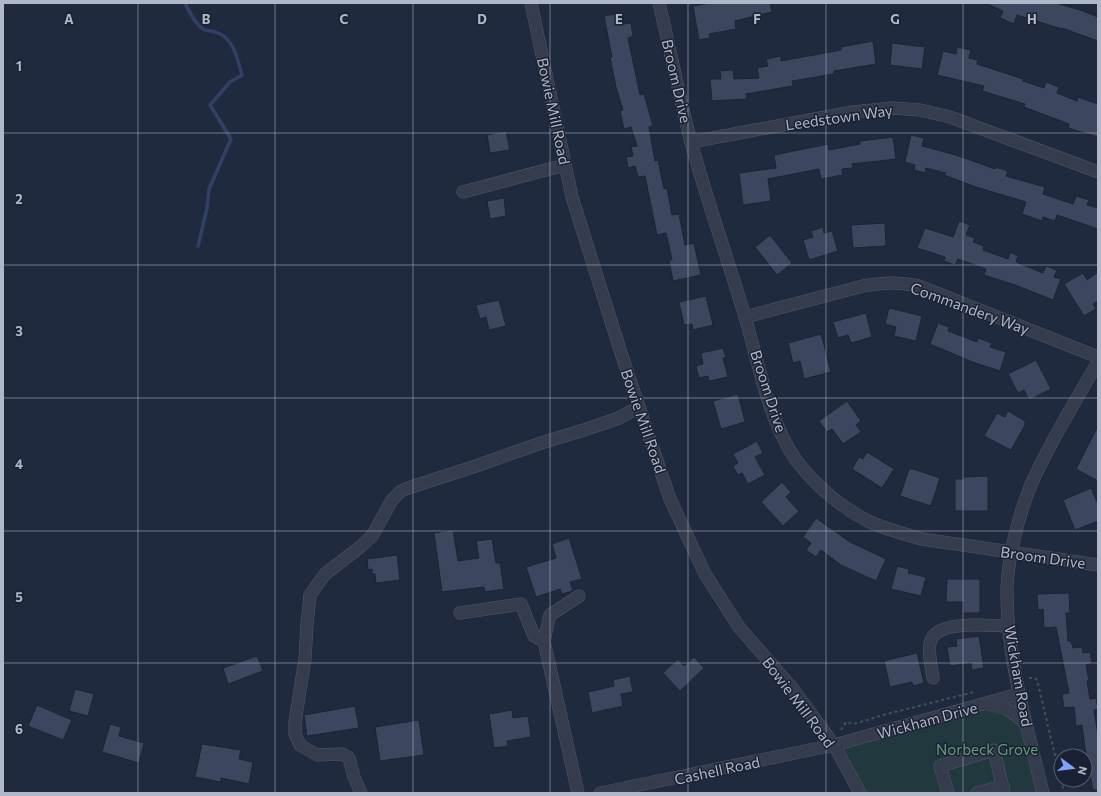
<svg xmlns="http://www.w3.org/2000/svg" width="1101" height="796" viewBox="0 0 1101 796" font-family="Commissioner,sans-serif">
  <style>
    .green { fill: #22383f }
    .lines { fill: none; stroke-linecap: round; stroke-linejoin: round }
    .stream { stroke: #314064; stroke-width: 3.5 }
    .building { fill: #3c465e; stroke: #1c2334 }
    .minor-casing { stroke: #505768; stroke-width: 13 }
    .path { stroke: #3d5459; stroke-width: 2; stroke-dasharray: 3 3; stroke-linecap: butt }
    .minor { stroke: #343c4d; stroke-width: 12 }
    .grid { fill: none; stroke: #b0b7c9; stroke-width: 1; stroke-opacity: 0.55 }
    .labels { text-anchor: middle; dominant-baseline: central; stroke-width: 3; stroke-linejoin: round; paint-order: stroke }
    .street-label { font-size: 15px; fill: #b0b7c9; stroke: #1a2132 }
    .park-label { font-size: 15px; fill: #649d77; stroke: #1a2132 }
    .grid-label { font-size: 13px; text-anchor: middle; font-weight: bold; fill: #b0b7c9; stroke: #1a2132; stroke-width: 3; stroke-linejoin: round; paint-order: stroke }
  </style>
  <rect width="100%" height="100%" fill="#202a3e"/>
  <polygon class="green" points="1019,694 1043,793 860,793 834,745"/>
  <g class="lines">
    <path class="stream" d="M185 3C189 11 195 24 203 29 207 31 213 31 218 33 234 39 238 61 242 75L230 82 210 105 231 139 209 189 207 208 198 246"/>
  </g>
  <g class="building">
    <polygon points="710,3 770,3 772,12 735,21 736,29 709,34 710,38 699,40 693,6"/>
    <polygon points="985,3 1056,3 1080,10 1098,17 1098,41 1062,28 1062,29 1017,15 1014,24 1000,18 1003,11"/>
    <polygon points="622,13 624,24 631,23 633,36 628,38 640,95 644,94 653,126 649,127 655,161 658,160 664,189 667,188 672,215 679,214 685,245 694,243 701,275 673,281 669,260 672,260 666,233 657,235 645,176 638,177 635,166 628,168 626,157 633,156 631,147 637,146 631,127 624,129 620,111 623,110 616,87 610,57 612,57 604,16"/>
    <polygon points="873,41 876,64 834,71 834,74 792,81 793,86 746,94 747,99 712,101 710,79 721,79 720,71 733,70 734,79 759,78 757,68 768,66 766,59 781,56 781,61 841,50 841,47"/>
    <polygon points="892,43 925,47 922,69 890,65"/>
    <polygon points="957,47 971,50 969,58 978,60 977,64 1023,79 1023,81 1044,88 1046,82 1059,87 1057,93 1077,101 1078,97 1098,104 1098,137 1068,128 1069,124 1024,107 1025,104 982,91 984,86 937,75 943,51 956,54"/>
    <polygon points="506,131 510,150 490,153 487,135"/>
    <polygon points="911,135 924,138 922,146 956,155 995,169 996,167 1008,171 1006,176 1045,187 1043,194 1073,204 1076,196 1089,200 1087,205 1098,208 1098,229 1057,215 1055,221 1043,217 1042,221 1022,214 1026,202 976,187 944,175 946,173 926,168 925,173 914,170 915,165 905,162"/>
    <polygon points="893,137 896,159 852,164 853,168 842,169 843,175 821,179 819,169 768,179 771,201 743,205 739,173 776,168 774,155 828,144 829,150 860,144 860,141"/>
    <polygon points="504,198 506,216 490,219 487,201"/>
    <polygon points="959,221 970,225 966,235 975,238 973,242 984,246 983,250 1008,259 1010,252 1018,256 1016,262 1043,273 1046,266 1057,270 1054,277 1061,279 1053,300 1015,285 984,275 986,269 958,259 955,265 944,261 945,257 917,248 925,228 953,237"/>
    <polygon points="885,223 886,246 853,248 851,225"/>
    <polygon points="823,227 824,233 832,231 838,251 809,260 803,240 813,237 811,231"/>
    <polygon points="770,235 792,263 777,275 755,247"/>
    <polygon points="1098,272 1098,301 1093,304 1096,309 1084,316 1064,284 1083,273 1087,280"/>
    <polygon points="706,296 713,325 693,330 692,324 684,325 679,302"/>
    <polygon points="499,300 506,326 489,330 486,317 480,319 476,305"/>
    <polygon points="889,308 922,316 916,341 894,336 896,327 885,324"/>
    <polygon points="866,313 872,337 851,343 848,335 838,338 833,322"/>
    <polygon points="938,323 949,327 948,331 977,342 978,338 992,343 990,347 1006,352 1000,371 970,361 930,344"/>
    <polygon points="821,334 831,372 804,379 800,361 793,363 788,343"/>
    <polygon points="723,348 726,358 723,358 728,377 709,381 708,376 699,378 696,366 703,364 701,353"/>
    <polygon points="1036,360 1051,389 1029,400 1024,390 1018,393 1008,374"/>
    <polygon points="738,394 745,422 721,429 713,401"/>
    <polygon points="847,401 861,421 856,425 861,432 843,444 832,429 827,432 819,421"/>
    <polygon points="1008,411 1025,421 1025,425 1011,450 984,436 997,413 1005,417"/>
    <polygon points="1098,426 1098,481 1076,469"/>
    <polygon points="757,441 763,453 755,457 765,475 748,484 742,473 738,475 733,466 738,463 733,454"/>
    <polygon points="867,452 894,469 882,488 852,469 859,457 863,459"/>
    <polygon points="909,469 913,469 940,478 931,506 900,496"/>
    <polygon points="988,476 988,511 955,511 955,479 963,479 963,477"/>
    <polygon points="782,482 791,492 786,497 799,511 783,526 761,502"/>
    <polygon points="1091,488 1098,504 1098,521 1075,530 1063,500"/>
    <polygon points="816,518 850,542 886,559 876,581 841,565 821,550 816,557 806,550 811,543 803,537"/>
    <polygon points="453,530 458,561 479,558 476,541 492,539 496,563 500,563 504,589 485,592 484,587 442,592 434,533"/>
    <polygon points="569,538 582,579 570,582 573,591 562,594 560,589 536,597 526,567 556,558 552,544"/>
    <polygon points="397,555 400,580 376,583 375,574 372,574 372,569 368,570 367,559"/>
    <polygon points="897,566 909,569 908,573 926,577 921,596 891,589"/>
    <polygon points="947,579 980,579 980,613 963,613 963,602 946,602"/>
    <polygon points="1069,593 1070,613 1066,613 1068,641 1071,641 1073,648 1082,647 1083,653 1090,652 1092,663 1086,665 1089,680 1087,681 1090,699 1096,698 1098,709 1094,710 1098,735 1098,790 1093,790 1089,770 1088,771 1082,725 1076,726 1074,707 1064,708 1062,694 1069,693 1056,627 1044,628 1043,609 1038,610 1037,594"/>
    <polygon points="979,636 984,668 972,670 971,663 950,666 947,647 957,646 956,639"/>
    <polygon points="917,653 924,683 913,686 912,682 890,687 884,661"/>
    <polygon points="257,656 263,671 228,684 223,668"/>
    <polygon points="694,657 704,668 680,691 663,673 678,659 684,666"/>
    <polygon points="630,676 633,692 621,694 623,706 592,713 588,692 614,686 613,680"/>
    <polygon points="75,689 94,694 88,716 69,711"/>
    <polygon points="37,705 72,720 63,740 28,726"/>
    <polygon points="355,706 359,728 307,736 304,715"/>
    <polygon points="512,710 513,718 528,716 531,737 507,741 508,746 494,748 489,714"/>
    <polygon points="419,720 424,755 380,761 375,727"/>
    <polygon points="110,724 121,727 119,736 144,743 139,763 102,752"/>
    <polygon points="202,744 241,750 239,759 253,762 249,784 221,778 221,782 195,777"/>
  </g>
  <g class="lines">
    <defs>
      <g id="minor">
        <polyline points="531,3 572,197 622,356 670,499 705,574 739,627 793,689 834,745 860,793"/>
        <path d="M659 3C670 49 679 96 691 142 707 201 728 259 745 317 759 364 768 420 796 460 815 485 841 507 868 521 885 529 904 534 922 539L1098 565"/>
        <polyline points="691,142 852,112 893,108 920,110 950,117 1098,172"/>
        <polyline points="463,192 565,165"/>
        <path d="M745 317 863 286C885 282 897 282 919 286L1098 357"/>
        <polyline points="460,613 521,604 534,636 544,641 578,793"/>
        <polyline points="544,641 550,615 579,596"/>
        <path d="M933 678C932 668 926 647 932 638 942 620 991 626 1009 626"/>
        <path d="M988 704C1008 708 1012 711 1027 725"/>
        <polyline points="361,793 354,777 349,758 342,754 317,755 300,745 295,734 295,722 305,659 307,624 310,595 325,574 360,547 372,536 392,500 401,491 411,487 476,466 541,443 587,429 619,418 639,407"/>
        <polyline points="600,793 834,745 1019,694"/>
        <polyline points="948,793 940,766 994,750 1004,793"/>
        <polyline points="977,793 1003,786"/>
        <path d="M1043 793C1027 726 1006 657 1007 588 1008 555 1021 505 1035 476 1053 437 1076 400 1098 362"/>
      </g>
    </defs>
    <use href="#minor" class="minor-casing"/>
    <g class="path">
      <polyline points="1029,678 1035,678 1037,680 1061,780"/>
      <polyline points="841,730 846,722 854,724 883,715 974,692"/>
      <polyline points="1061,780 1064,793"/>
    </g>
    <use href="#minor" class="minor"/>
  </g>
  <path class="grid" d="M138 3V793M275 3V793M413 3V793M550 3V793M688 3V793M826 3V793M963 3V793M3 133H1098M3 265H1098M3 398H1098M3 531H1098M3 663H1098"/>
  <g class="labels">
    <g class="street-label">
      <text transform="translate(677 81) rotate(77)">Broom Drive</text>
      <text transform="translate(554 111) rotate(78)">Bowie Mill Road</text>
      <text transform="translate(839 117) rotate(-8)">Leedstown Way</text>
      <text transform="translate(970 308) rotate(20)">Commandery Way</text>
      <text transform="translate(769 391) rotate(72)">Broom Drive</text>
      <text transform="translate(644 421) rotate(71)">Bowie Mill Road</text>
      <text transform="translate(1043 557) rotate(8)">Broom Drive</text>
      <text transform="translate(1019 676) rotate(80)">Wickham Road</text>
      <text transform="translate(799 702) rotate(53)">Bowie Mill Road</text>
      <text transform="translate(927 720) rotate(-15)">Wickham Drive</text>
      <text transform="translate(717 770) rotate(-12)">Cashell Road</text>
    </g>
    <g class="park-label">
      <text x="987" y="749">Norbeck Grove</text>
    </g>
  </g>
  <g class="grid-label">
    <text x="69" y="24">A</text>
    <text x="206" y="24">B</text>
    <text x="344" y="24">C</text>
    <text x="482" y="24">D</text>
    <text x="619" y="24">E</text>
    <text x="757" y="24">F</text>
    <text x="895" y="24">G</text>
    <text x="1032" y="24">H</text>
    <text x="19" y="71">1</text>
    <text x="19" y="204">2</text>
    <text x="19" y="336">3</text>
    <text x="19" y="469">4</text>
    <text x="19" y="602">5</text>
    <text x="19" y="734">6</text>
  </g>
  <rect width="1101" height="796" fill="none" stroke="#b0b7c9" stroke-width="8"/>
  <g transform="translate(1073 768) rotate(105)"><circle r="19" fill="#1a2132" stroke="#565d6e"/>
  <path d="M0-3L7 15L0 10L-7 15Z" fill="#7fa3ff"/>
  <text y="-6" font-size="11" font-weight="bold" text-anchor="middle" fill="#b0b7c9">N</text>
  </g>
</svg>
